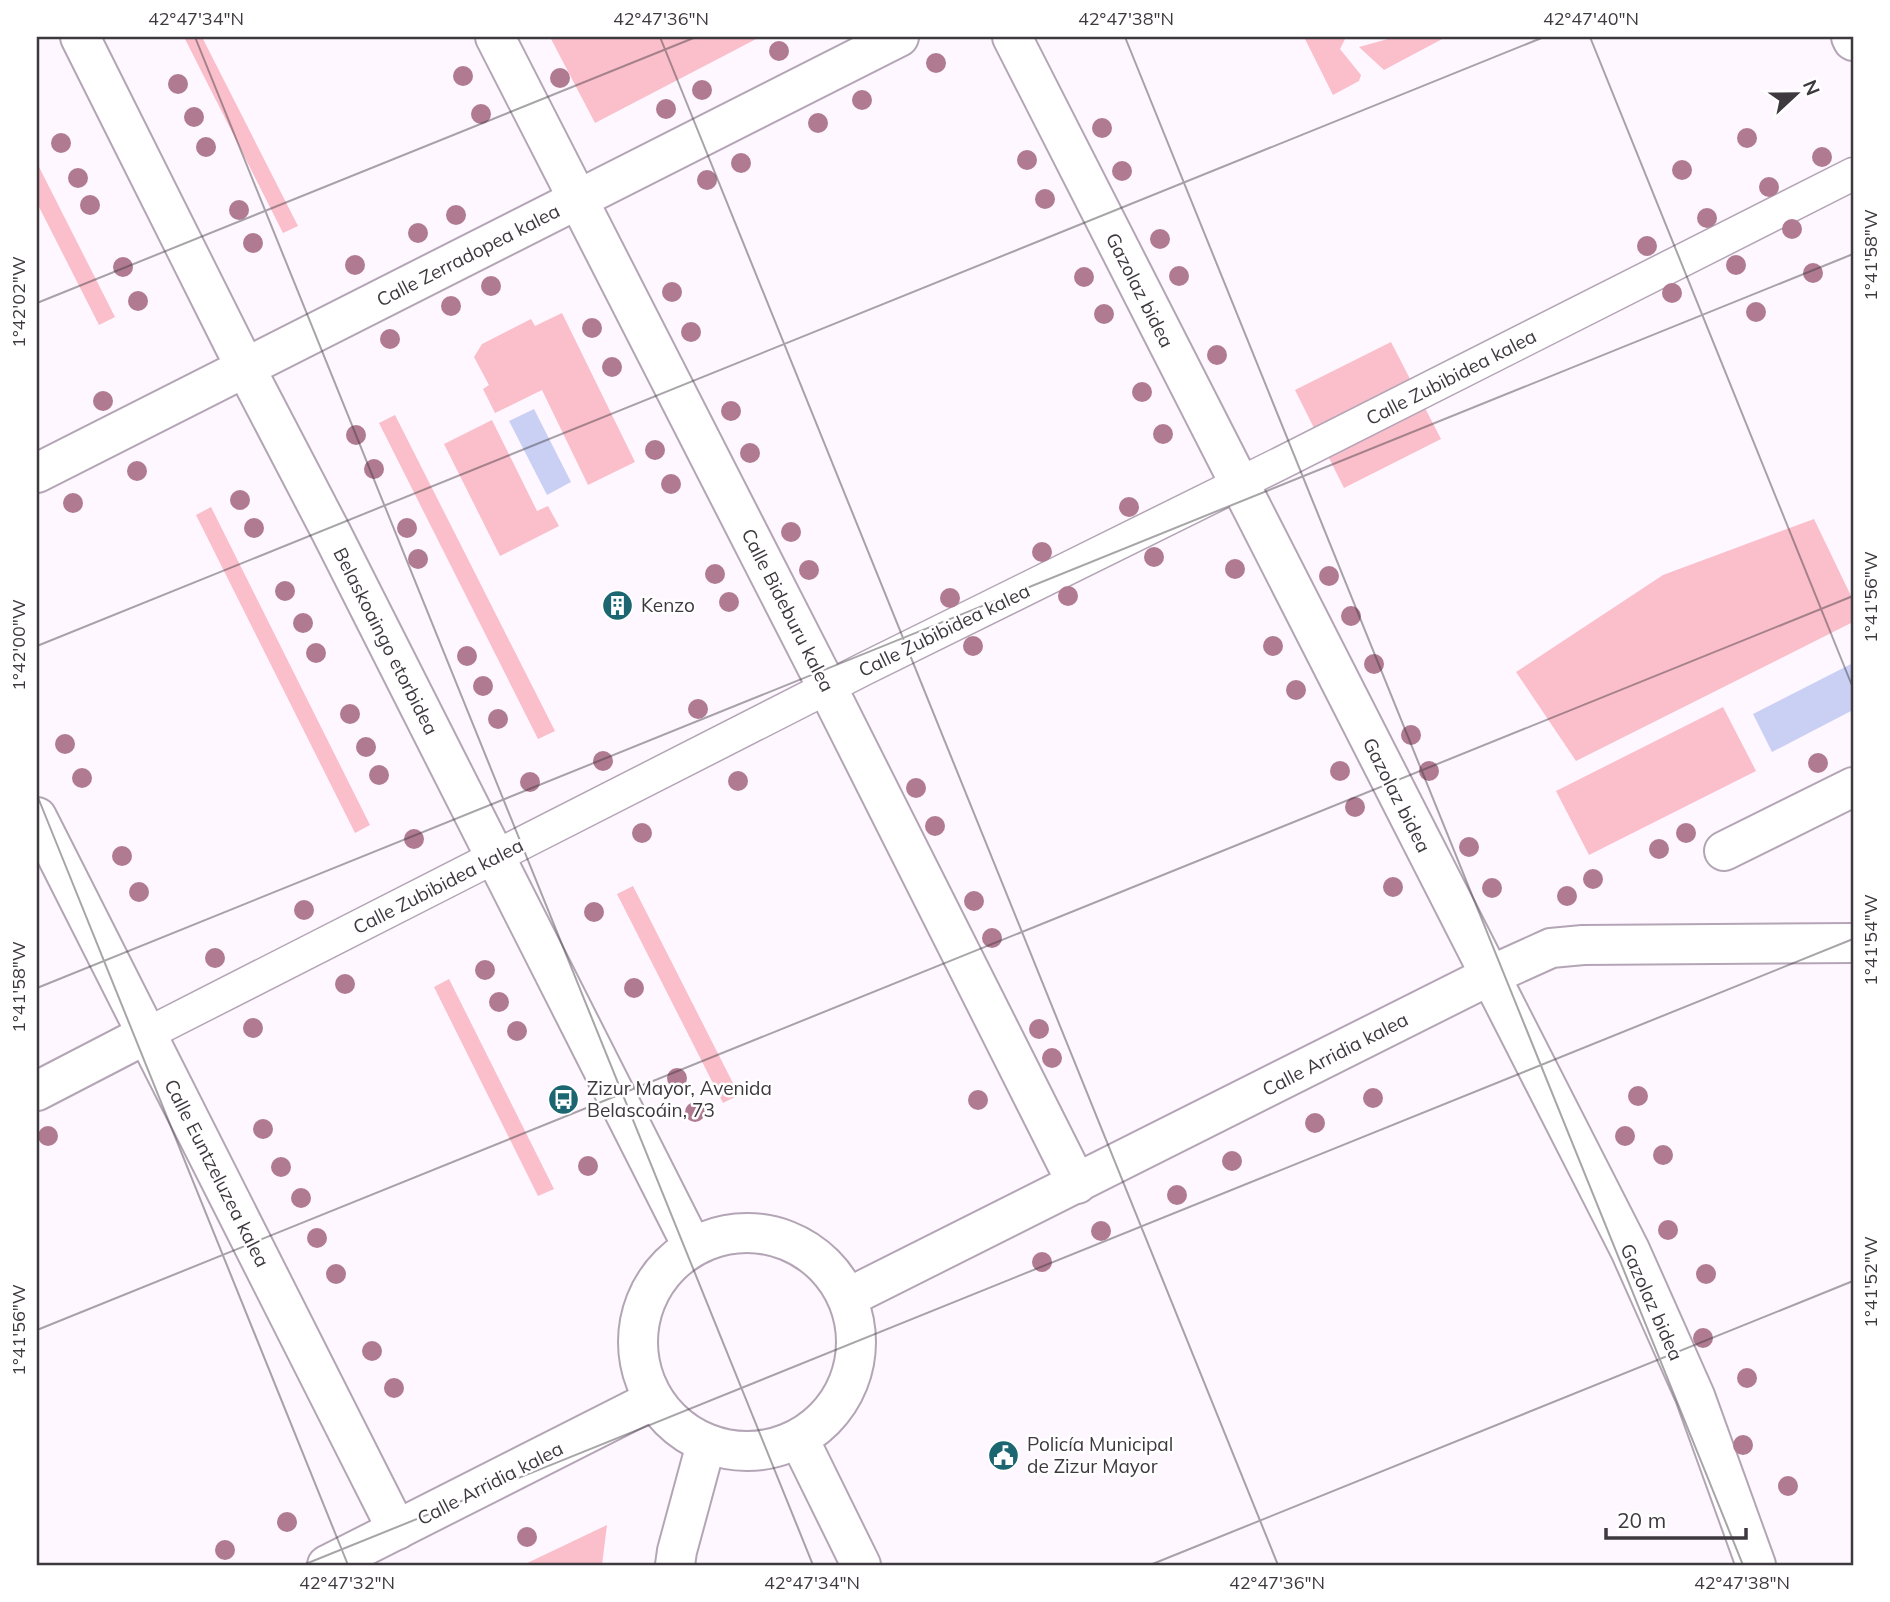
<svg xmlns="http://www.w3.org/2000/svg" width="1890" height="1602" viewBox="0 0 1890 1602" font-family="Mulish,sans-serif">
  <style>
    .green { fill: #fabfca }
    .water { fill: #cad0f4 }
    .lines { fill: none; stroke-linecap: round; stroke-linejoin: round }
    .pedestrian-casing { stroke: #b4a5b6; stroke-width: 35 }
    .minor-casing { stroke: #b4a5b6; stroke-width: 42 }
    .tertiary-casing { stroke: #b4a5b6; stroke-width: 42 }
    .pedestrian { stroke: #fff; stroke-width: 32 }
    .minor { stroke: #fff; stroke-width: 38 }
    .tertiary { stroke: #fff; stroke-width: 38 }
    .tree { fill: #b07b90 }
    .ticks { fill: none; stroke: #3e383f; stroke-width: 2; stroke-opacity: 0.45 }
    .labels { text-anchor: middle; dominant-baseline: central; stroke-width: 5; stroke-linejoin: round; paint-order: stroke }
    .street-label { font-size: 19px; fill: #3e383f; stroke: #fff }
    .poi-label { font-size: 19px; fill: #3e383f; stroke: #fff; text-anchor: start }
    .neatline { fill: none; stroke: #3e383f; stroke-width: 2.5 }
    .ticks-label { font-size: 18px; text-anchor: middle; fill: #3e383f }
  </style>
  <rect width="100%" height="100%" fill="#fef7ff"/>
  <g class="green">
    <polygon points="184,37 202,37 298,226 283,233"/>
    <polygon points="550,37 760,37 595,123"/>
    <polygon points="1304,37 1346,37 1340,49 1361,75 1359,81 1333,95"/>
    <polygon points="1395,37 1446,37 1384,70 1359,47"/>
    <polygon points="37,163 115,317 99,325 37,203"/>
    <polygon points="562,313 635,462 588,485 542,390 495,413 483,389 489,385 474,357 482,344 531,319 535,326"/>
    <polygon points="1391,342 1441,439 1344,488 1295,390"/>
    <polygon points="395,415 555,731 538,739 379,423"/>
    <polygon points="492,420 537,511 548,506 559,526 500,556 444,444"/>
    <polygon points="211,507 370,825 355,833 196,515"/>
    <polygon points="1814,519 1853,600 1853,622 1576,761 1516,672 1663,575"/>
    <polygon points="1723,707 1756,771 1589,855 1556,791"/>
    <polygon points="633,886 739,1095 723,1103 617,894"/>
    <polygon points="449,979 554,1189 538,1196 434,987"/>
    <polygon points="607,1525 602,1565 523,1565"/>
  </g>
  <g class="water">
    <polygon points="534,409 571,482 547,495 509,421"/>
    <polygon points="1853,663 1853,710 1772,752 1753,714"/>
  </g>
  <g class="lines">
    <defs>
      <polyline id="pedestrian" points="147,1034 864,669 1281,463 1853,174"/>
      <g id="minor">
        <polyline points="495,37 827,687 1077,1184"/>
        <polyline points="1012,37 1630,1250 1695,1396 1756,1565"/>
        <polyline points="1851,37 1853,41"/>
        <polyline points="37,473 899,37"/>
        <polyline points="37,817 397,1530"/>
        <polyline points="1724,851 1853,787"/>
        <polyline points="37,1091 147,1034"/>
        <polyline points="849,1297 1489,976 1551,948 1583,945 1853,943"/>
      </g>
      <g id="tertiary">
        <polyline points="80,37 245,367 331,532 692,1246"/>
        <circle cx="747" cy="1342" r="109"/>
        <polyline points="799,1439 861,1565"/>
        <polyline points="327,1565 653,1400"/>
        <polyline points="675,1565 677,1551 706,1444"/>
      </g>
    </defs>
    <use href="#pedestrian" class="pedestrian-casing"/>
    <use href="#minor" class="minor-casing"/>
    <use href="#tertiary" class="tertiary-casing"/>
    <use href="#pedestrian" class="pedestrian"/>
    <use href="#minor" class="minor"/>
    <use href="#tertiary" class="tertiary"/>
  </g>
  <g class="tree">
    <circle cx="779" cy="51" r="10"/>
    <circle cx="936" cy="63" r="10"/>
    <circle cx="463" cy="76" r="10"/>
    <circle cx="560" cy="78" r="10"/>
    <circle cx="178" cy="84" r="10"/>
    <circle cx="702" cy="90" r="10"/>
    <circle cx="862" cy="100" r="10"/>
    <circle cx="666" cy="109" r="10"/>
    <circle cx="481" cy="114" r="10"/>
    <circle cx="194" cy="117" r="10"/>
    <circle cx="818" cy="123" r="10"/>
    <circle cx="1102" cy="128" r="10"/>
    <circle cx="1747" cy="138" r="10"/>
    <circle cx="61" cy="143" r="10"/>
    <circle cx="206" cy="147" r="10"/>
    <circle cx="1822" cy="157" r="10"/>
    <circle cx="1027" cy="160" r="10"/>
    <circle cx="741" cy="163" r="10"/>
    <circle cx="1682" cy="170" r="10"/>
    <circle cx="1122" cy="171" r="10"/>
    <circle cx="78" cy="178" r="10"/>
    <circle cx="707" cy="180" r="10"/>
    <circle cx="1769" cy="187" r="10"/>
    <circle cx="1045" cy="199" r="10"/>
    <circle cx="90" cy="205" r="10"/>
    <circle cx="239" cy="210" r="10"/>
    <circle cx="456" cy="215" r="10"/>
    <circle cx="1707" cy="218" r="10"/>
    <circle cx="1792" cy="229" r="10"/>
    <circle cx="418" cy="233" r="10"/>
    <circle cx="1160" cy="239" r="10"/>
    <circle cx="253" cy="243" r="10"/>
    <circle cx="1647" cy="246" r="10"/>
    <circle cx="355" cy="265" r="10"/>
    <circle cx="1736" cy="265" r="10"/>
    <circle cx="123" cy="267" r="10"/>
    <circle cx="1813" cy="273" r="10"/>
    <circle cx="1179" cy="276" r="10"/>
    <circle cx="1084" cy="277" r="10"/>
    <circle cx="491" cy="286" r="10"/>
    <circle cx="672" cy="292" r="10"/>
    <circle cx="1672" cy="293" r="10"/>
    <circle cx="138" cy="301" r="10"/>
    <circle cx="451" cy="306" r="10"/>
    <circle cx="1756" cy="312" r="10"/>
    <circle cx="1104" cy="314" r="10"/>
    <circle cx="592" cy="328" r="10"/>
    <circle cx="691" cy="332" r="10"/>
    <circle cx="390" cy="339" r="10"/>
    <circle cx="1217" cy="355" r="10"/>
    <circle cx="612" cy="367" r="10"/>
    <circle cx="1142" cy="392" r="10"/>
    <circle cx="103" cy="401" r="10"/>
    <circle cx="731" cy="411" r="10"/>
    <circle cx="1163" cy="434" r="10"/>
    <circle cx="356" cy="435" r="10"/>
    <circle cx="655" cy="450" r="10"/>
    <circle cx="750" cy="453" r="10"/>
    <circle cx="374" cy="469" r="10"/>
    <circle cx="137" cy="471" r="10"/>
    <circle cx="671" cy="484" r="10"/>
    <circle cx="240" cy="500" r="10"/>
    <circle cx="73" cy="503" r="10"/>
    <circle cx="1129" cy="507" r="10"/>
    <circle cx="254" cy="528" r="10"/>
    <circle cx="407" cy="528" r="10"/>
    <circle cx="791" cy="532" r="10"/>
    <circle cx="1042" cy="552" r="10"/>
    <circle cx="1154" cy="557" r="10"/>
    <circle cx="418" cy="559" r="10"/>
    <circle cx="1235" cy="569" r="10"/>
    <circle cx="809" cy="570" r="10"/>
    <circle cx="715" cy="574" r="10"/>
    <circle cx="1329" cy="576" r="10"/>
    <circle cx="285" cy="591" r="10"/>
    <circle cx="1068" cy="596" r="10"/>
    <circle cx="950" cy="598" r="10"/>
    <circle cx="729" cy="602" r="10"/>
    <circle cx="1351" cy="616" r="10"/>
    <circle cx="303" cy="623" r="10"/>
    <circle cx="973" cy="646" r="10"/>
    <circle cx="1273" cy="646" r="10"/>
    <circle cx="316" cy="653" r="10"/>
    <circle cx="467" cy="656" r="10"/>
    <circle cx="1374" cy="664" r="10"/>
    <circle cx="483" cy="686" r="10"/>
    <circle cx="1296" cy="690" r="10"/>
    <circle cx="698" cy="709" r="10"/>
    <circle cx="350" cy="714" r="10"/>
    <circle cx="498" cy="719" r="10"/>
    <circle cx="1411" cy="735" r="10"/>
    <circle cx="65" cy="744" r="10"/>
    <circle cx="366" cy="747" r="10"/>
    <circle cx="603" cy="761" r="10"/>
    <circle cx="1818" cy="763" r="10"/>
    <circle cx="1340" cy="771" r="10"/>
    <circle cx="1429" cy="771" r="10"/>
    <circle cx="379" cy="775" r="10"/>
    <circle cx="82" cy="778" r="10"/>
    <circle cx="738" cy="781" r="10"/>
    <circle cx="530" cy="782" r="10"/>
    <circle cx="916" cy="788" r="10"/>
    <circle cx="1355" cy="807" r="10"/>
    <circle cx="935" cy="826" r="10"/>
    <circle cx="642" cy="833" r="10"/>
    <circle cx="1686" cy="833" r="10"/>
    <circle cx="414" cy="839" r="10"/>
    <circle cx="1469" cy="847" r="10"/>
    <circle cx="1659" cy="849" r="10"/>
    <circle cx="122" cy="856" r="10"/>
    <circle cx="1593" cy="879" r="10"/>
    <circle cx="1393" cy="887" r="10"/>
    <circle cx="1492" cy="888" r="10"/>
    <circle cx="139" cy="892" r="10"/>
    <circle cx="1567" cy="896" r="10"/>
    <circle cx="974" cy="901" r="10"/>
    <circle cx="304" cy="910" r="10"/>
    <circle cx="594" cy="912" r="10"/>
    <circle cx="992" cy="938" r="10"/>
    <circle cx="215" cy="958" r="10"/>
    <circle cx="485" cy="970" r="10"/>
    <circle cx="345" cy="984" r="10"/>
    <circle cx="634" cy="988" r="10"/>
    <circle cx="499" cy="1002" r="10"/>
    <circle cx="253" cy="1028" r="10"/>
    <circle cx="1039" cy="1029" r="10"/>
    <circle cx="517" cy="1031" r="10"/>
    <circle cx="1052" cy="1058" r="10"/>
    <circle cx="677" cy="1078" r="10"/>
    <circle cx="1638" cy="1096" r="10"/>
    <circle cx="1373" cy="1098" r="10"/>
    <circle cx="978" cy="1100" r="10"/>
    <circle cx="695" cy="1112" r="10"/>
    <circle cx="1315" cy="1123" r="10"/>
    <circle cx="263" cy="1129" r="10"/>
    <circle cx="48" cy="1136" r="10"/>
    <circle cx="1625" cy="1136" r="10"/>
    <circle cx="1663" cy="1155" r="10"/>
    <circle cx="1232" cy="1161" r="10"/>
    <circle cx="588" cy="1166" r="10"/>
    <circle cx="281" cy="1167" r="10"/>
    <circle cx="1177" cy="1195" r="10"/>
    <circle cx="301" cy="1198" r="10"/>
    <circle cx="1668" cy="1230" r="10"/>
    <circle cx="1101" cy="1231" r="10"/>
    <circle cx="317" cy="1238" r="10"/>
    <circle cx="1042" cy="1262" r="10"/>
    <circle cx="336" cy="1274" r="10"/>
    <circle cx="1706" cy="1274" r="10"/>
    <circle cx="1703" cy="1338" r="10"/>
    <circle cx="372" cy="1351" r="10"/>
    <circle cx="1747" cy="1378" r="10"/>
    <circle cx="394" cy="1388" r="10"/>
    <circle cx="1743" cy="1445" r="10"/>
    <circle cx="1788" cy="1486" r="10"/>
    <circle cx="287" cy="1522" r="10"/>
    <circle cx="527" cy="1537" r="10"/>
    <circle cx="225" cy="1550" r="10"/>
  </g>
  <path class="ticks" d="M195 37 813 1565M660 37 1278 1565M1125 37 1743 1565M1590 37 1853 688M37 303 696 37M37 646 1544 37M37 795 348 1565M37 988 1853 254M37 1330 1853 596M303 1565 1853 939M1150 1565 1853 1281"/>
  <defs>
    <symbol id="building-disc" viewBox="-11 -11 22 22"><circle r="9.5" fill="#1c6672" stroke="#fff"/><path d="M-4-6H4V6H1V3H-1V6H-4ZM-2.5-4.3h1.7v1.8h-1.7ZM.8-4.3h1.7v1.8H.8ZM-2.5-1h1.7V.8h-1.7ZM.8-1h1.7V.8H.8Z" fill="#fff"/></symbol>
    <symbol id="bus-disc" viewBox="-11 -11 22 22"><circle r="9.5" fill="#1c6672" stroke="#fff"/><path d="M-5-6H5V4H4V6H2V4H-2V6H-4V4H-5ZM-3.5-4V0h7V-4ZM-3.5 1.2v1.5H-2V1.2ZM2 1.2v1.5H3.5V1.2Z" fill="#fff"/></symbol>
    <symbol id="civic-disc" viewBox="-11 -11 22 22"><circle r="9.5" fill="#1c6672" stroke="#fff"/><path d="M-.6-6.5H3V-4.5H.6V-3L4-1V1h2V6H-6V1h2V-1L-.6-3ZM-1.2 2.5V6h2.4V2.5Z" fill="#fff"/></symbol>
  </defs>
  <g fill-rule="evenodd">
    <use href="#building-disc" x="600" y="588" width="35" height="35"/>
    <use href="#bus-disc" x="546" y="1082" width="35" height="35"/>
    <use href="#civic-disc" x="986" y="1438" width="35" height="35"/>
  </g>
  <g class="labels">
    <g class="street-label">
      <text transform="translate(468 255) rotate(-27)">Calle Zerradopea kalea</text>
      <text transform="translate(1140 290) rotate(63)">Gazolaz bidea</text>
      <text transform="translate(1451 377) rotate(-27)">Calle Zubibidea kalea</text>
      <text transform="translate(788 610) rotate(63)">Calle Bideburu kalea</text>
      <text transform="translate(944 630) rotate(-26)">Calle Zubibidea kalea</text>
      <text transform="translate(386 641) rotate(63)">Belaskoaingo etorbidea</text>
      <text transform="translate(1397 795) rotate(63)">Gazolaz bidea</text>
      <text transform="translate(438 886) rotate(-27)">Calle Zubibidea kalea</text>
      <text transform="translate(1335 1054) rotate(-27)">Calle Arridia kalea</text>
      <text transform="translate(217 1173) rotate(63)">Calle Euntzeluzea kalea</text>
      <text transform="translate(1652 1302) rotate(66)">Gazolaz bidea</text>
      <text transform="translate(490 1483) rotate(-27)">Calle Arridia kalea</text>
    </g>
    <g class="poi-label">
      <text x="641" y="605">Kenzo</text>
      <text x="587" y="1088">Zizur Mayor, Avenida<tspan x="587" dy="22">Belascoáin, 73</tspan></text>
      <text x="1027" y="1444">Policía Municipal<tspan x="1027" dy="22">de Zizur Mayor</tspan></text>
    </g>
  </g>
  <rect width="1890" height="1602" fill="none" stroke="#ffffff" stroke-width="77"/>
  <g transform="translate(1796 94) rotate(68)" stroke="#ffffff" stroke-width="5" paint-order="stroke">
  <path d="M0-5L12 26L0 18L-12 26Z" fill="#3e383f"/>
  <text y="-10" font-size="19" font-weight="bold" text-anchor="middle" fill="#3e383f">N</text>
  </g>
  <path d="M1606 1528v10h140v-10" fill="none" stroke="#3e383f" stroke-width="3.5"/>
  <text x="1617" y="1528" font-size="21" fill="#3e383f" stroke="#ffffff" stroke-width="5" paint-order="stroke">20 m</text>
  <rect x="38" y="38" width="1814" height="1526" class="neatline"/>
  <g class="ticks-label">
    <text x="196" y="25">42°47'34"N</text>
    <text x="661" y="25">42°47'36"N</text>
    <text x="1126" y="25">42°47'38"N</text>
    <text x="1591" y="25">42°47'40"N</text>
    <text transform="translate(1871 255) rotate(-90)" y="6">1°41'58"W</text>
    <text transform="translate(19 302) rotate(-90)" y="6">1°42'02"W</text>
    <text transform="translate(1871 597) rotate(-90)" y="6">1°41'56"W</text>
    <text transform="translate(19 645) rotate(-90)" y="6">1°42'00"W</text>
    <text transform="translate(1871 940) rotate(-90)" y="6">1°41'54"W</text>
    <text transform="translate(19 987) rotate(-90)" y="6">1°41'58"W</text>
    <text transform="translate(1871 1282) rotate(-90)" y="6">1°41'52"W</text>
    <text transform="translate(19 1330) rotate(-90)" y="6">1°41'56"W</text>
    <text x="347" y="1589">42°47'32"N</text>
    <text x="812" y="1589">42°47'34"N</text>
    <text x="1277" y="1589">42°47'36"N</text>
    <text x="1742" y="1589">42°47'38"N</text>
  </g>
</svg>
